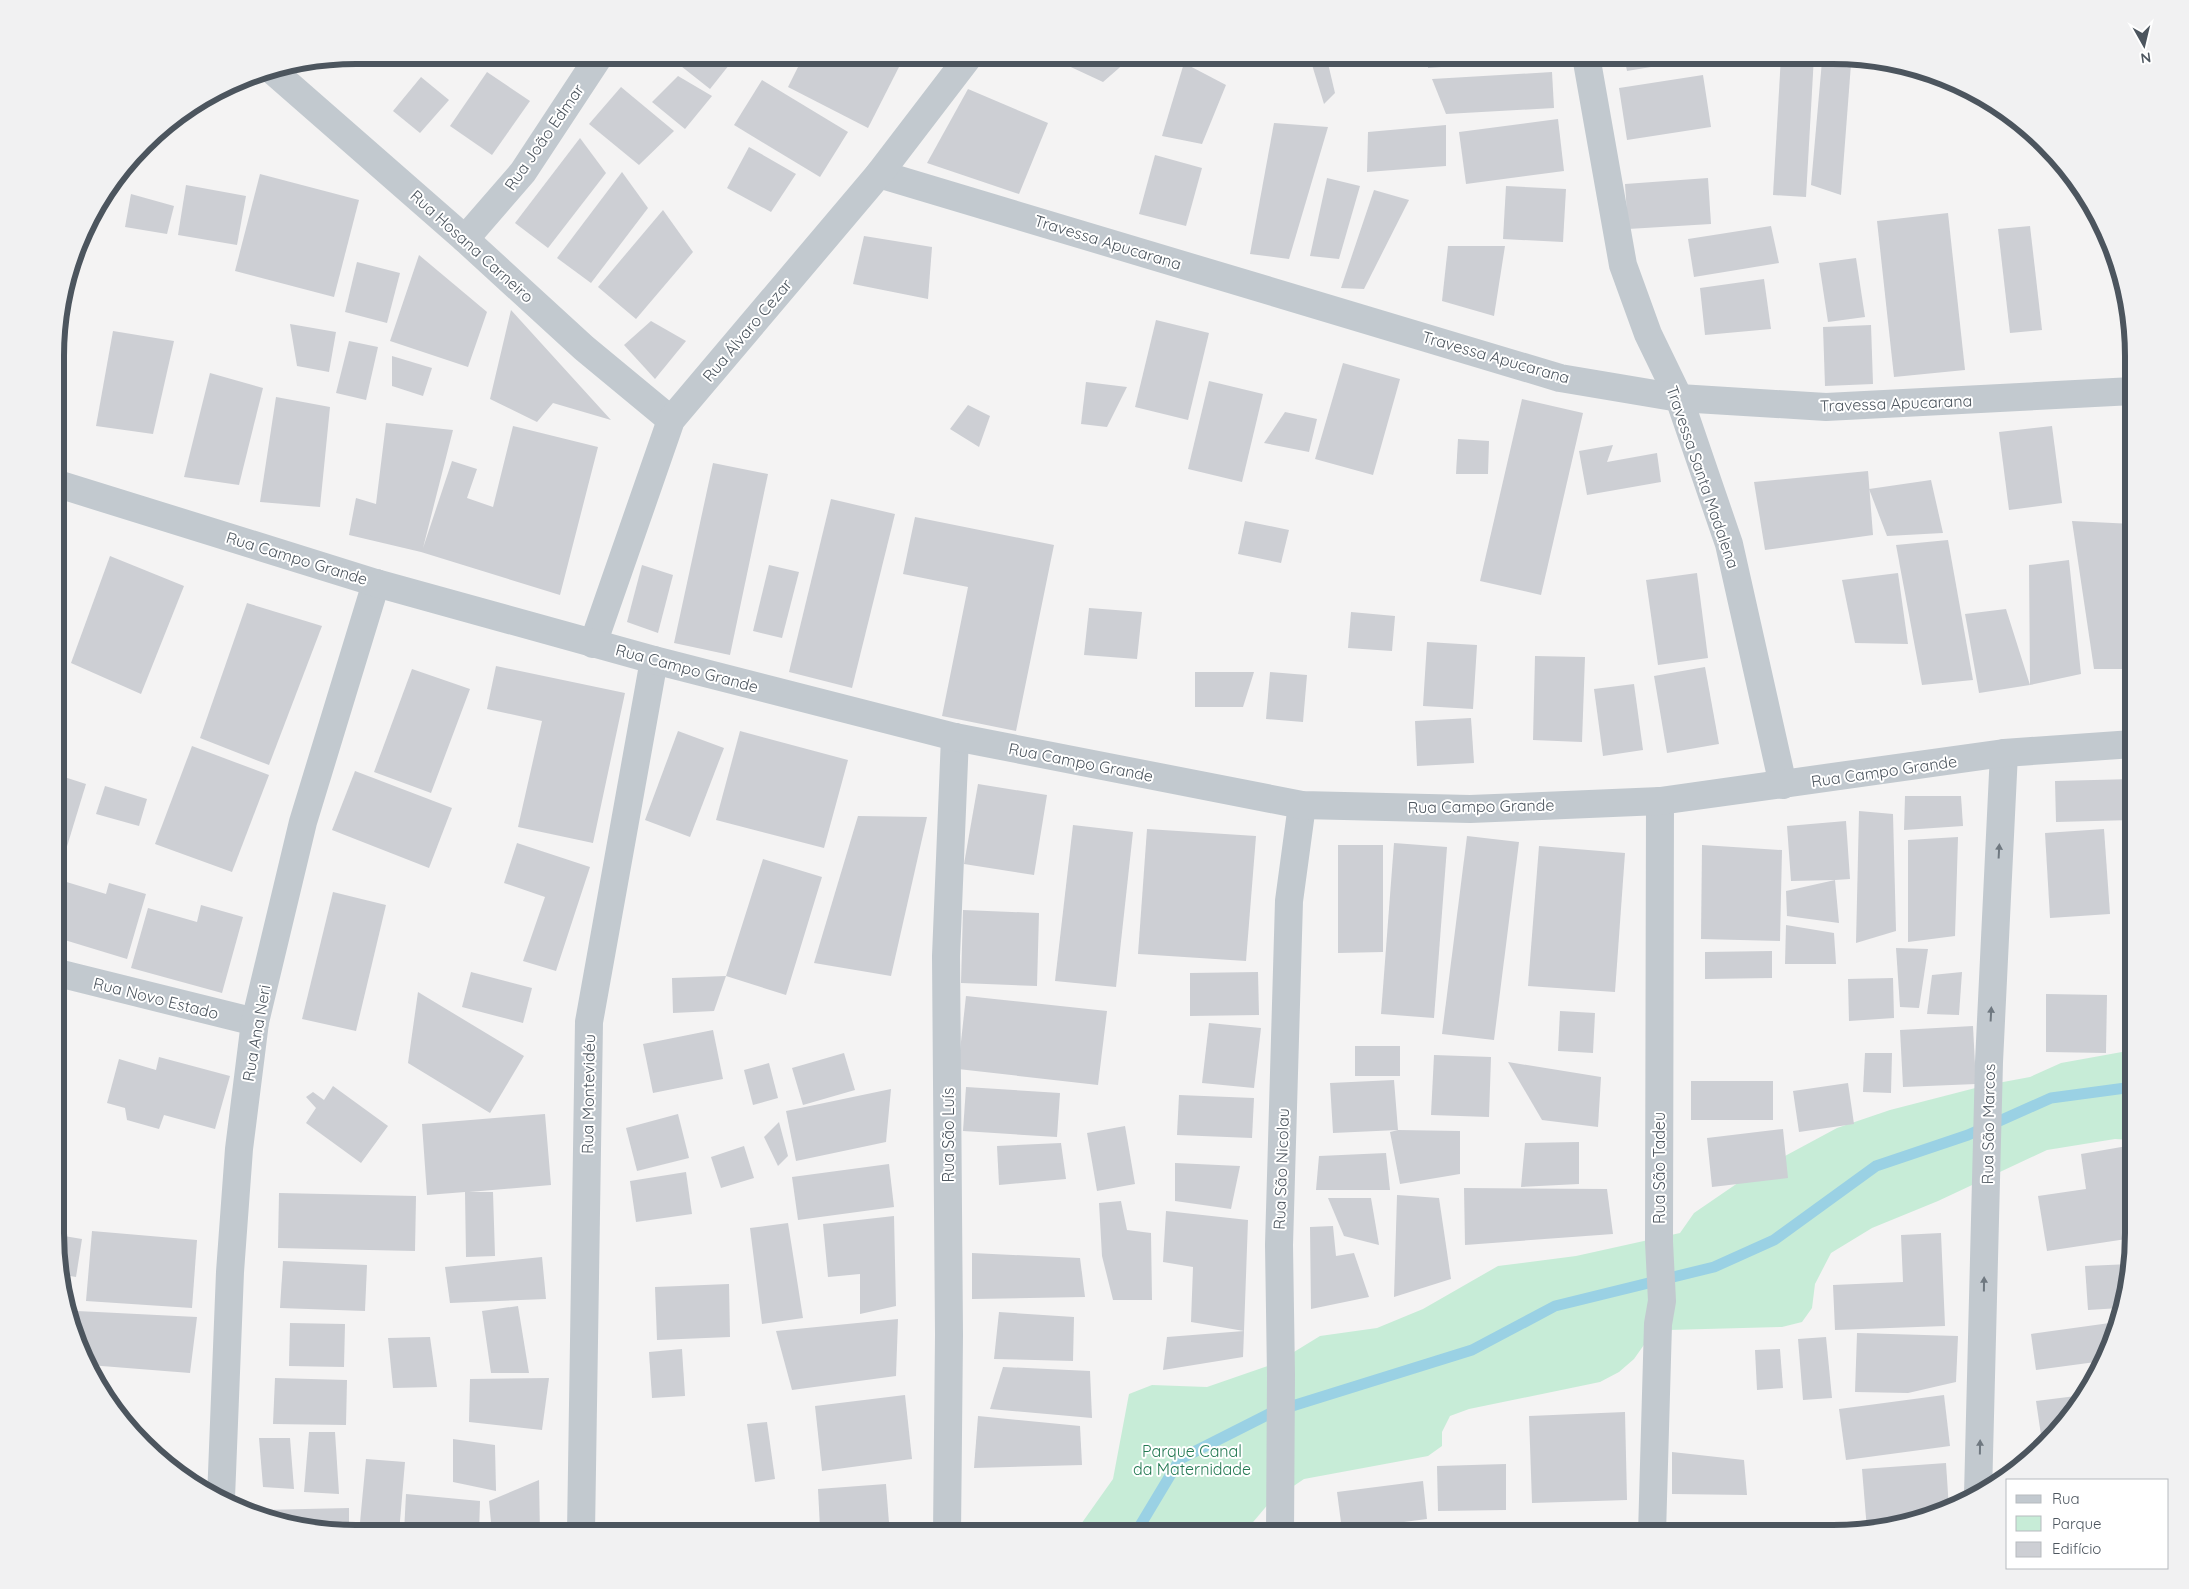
<svg xmlns="http://www.w3.org/2000/svg" width="2189" height="1589" viewBox="0 0 2189 1589" font-family="Quicksand,sans-serif">
  <style>
    .green { fill: #c7ecd7 }
    .lines { fill: none; stroke-linecap: round; stroke-linejoin: round }
    .stream { stroke: #9ad1e4; stroke-width: 11 }
    .building { fill: #cdcfd4 }
    .minor { stroke: #c2c9cf; stroke-width: 28 }
    .tertiary { stroke: #c2c9cf; stroke-width: 28 }
    .oneway { fill: #6f7880 }
    .labels { text-anchor: middle; dominant-baseline: central; stroke-width: 4; stroke-linejoin: round; paint-order: stroke }
    .street-label { font-size: 16px; fill: #4c555e; stroke: #fff }
    .park-label { font-size: 16px; fill: #237952; stroke: #fff }
    .rim { fill: none; stroke: #4c555e; stroke-width: 6 }
  </style>
  <rect width="100%" height="100%" fill="#f4f3f3"/>
  <polygon class="green" points="2133,1050 2133,1140 2115,1139 2047,1150 1938,1201 1872,1228 1831,1253 1815,1284 1812,1308 1802,1322 1782,1327 1668,1330 1646,1342 1634,1359 1619,1372 1600,1382 1469,1409 1450,1416 1442,1432 1442,1446 1428,1456 1304,1479 1270,1502 1243,1534 1074,1534 1113,1479 1129,1394 1152,1385 1207,1387 1276,1363 1320,1336 1377,1328 1423,1309 1498,1266 1576,1256 1680,1233 1694,1213 1748,1176 1837,1128 1890,1110 1987,1085 2030,1077 2061,1063"/>
  <g class="lines">
    <polyline class="stream" points="1135,1534 1180,1459 1273,1412 1472,1350 1555,1306 1714,1267 1774,1240 1876,1166 1968,1135 2051,1098 2133,1087"/>
  </g>
  <g class="building">
    <polygon points="359,55 348,67 338,59 356,55"/>
    <polygon points="667,55 737,55 710,89"/>
    <polygon points="804,55 881,55 900,65 868,128 788,87"/>
    <polygon points="1045,55 1134,55 1103,82"/>
    <polygon points="1202,55 1216,55 1214,61"/>
    <polygon points="1309,55 1326,55 1335,93 1324,104"/>
    <polygon points="1427,55 1523,55 1524,61 1428,68"/>
    <polygon points="1624,56 1698,56 1699,59 1627,71"/>
    <polygon points="1781,56 1814,56 1806,197 1773,195"/>
    <polygon points="1822,61 1851,64 1841,195 1811,185"/>
    <polygon points="1184,63 1226,85 1202,144 1162,136"/>
    <polygon points="487,72 530,101 492,155 450,126"/>
    <polygon points="1552,72 1554,108 1446,114 1432,79"/>
    <polygon points="1703,75 1711,127 1627,140 1619,88"/>
    <polygon points="678,76 712,96 685,129 652,102"/>
    <polygon points="421,77 449,100 420,133 393,111"/>
    <polygon points="762,80 848,132 820,177 734,125"/>
    <polygon points="621,87 674,131 639,165 589,124"/>
    <polygon points="968,89 1048,123 1019,194 927,163"/>
    <polygon points="1558,119 1564,171 1466,184 1459,132"/>
    <polygon points="1274,123 1328,127 1289,259 1250,254"/>
    <polygon points="1446,125 1446,166 1367,172 1368,132"/>
    <polygon points="580,138 606,173 548,248 515,223"/>
    <polygon points="749,147 796,174 771,212 727,188"/>
    <polygon points="1155,155 1202,168 1186,226 1139,214"/>
    <polygon points="622,172 648,208 591,283 557,258"/>
    <polygon points="260,174 359,200 334,297 235,271"/>
    <polygon points="1327,178 1360,186 1339,259 1310,256"/>
    <polygon points="1708,178 1711,224 1628,229 1625,184"/>
    <polygon points="186,185 246,196 237,245 178,235"/>
    <polygon points="1506,186 1566,189 1563,242 1503,239"/>
    <polygon points="1374,190 1409,200 1364,289 1341,288"/>
    <polygon points="131,194 174,206 167,234 125,227"/>
    <polygon points="663,210 693,252 636,319 598,287"/>
    <polygon points="1948,213 1965,370 1894,377 1877,221"/>
    <polygon points="1771,226 1779,263 1694,277 1688,239"/>
    <polygon points="2030,226 2042,330 2010,333 1998,229"/>
    <polygon points="864,236 932,247 928,299 853,284"/>
    <polygon points="1448,246 1505,246 1494,316 1442,301"/>
    <polygon points="419,255 487,312 468,367 390,341"/>
    <polygon points="1856,258 1865,317 1828,322 1819,263"/>
    <polygon points="357,262 400,273 387,323 345,312"/>
    <polygon points="1764,279 1771,329 1705,335 1700,288"/>
    <polygon points="511,310 611,420 553,403 537,422 490,399"/>
    <polygon points="1156,320 1209,333 1188,420 1135,407"/>
    <polygon points="651,321 686,341 655,379 624,345"/>
    <polygon points="290,324 336,332 329,372 297,366"/>
    <polygon points="1871,325 1873,384 1825,386 1823,327"/>
    <polygon points="113,331 174,341 153,434 96,426"/>
    <polygon points="349,341 378,347 366,400 336,393"/>
    <polygon points="392,356 432,368 423,396 392,386"/>
    <polygon points="1343,363 1400,379 1373,475 1315,459"/>
    <polygon points="210,373 263,388 239,485 184,477"/>
    <polygon points="1209,381 1263,394 1242,482 1188,469"/>
    <polygon points="1086,382 1127,387 1107,427 1081,424"/>
    <polygon points="276,397 330,407 320,507 260,502"/>
    <polygon points="1522,399 1583,413 1541,595 1480,581"/>
    <polygon points="968,405 990,416 979,447 950,429"/>
    <polygon points="1285,412 1317,419 1309,452 1264,443"/>
    <polygon points="386,423 453,430 423,548 452,461 477,469 467,498 493,507 513,426 598,447 560,595 421,552 349,535 356,498 376,504"/>
    <polygon points="2052,426 2062,503 2009,510 1999,432"/>
    <polygon points="1458,439 1489,441 1488,474 1456,474"/>
    <polygon points="1613,445 1607,462 1657,453 1661,482 1587,495 1579,451"/>
    <polygon points="713,463 768,474 730,655 674,643"/>
    <polygon points="1868,471 1873,535 1765,550 1754,482"/>
    <polygon points="1931,480 1943,533 1887,536 1869,489"/>
    <polygon points="831,499 895,514 852,688 789,672"/>
    <polygon points="915,517 1054,545 1016,731 942,716 968,587 903,574"/>
    <polygon points="1245,521 1289,530 1281,563 1238,554"/>
    <polygon points="2072,521 2133,524 2133,669 2094,669"/>
    <polygon points="1948,540 1973,680 1922,685 1896,545"/>
    <polygon points="110,556 184,586 141,694 71,663"/>
    <polygon points="2069,560 2081,674 2030,685 1979,693 1965,614 2006,609 2030,685 2029,565"/>
    <polygon points="642,565 673,575 658,633 627,622"/>
    <polygon points="769,565 799,572 782,638 753,631"/>
    <polygon points="1697,573 1708,658 1658,665 1646,580"/>
    <polygon points="1898,573 1908,644 1855,643 1842,580"/>
    <polygon points="247,603 322,626 269,765 200,738"/>
    <polygon points="1089,608 1142,612 1137,659 1084,655"/>
    <polygon points="1351,612 1395,616 1392,651 1348,648"/>
    <polygon points="1427,642 1477,645 1473,709 1423,706"/>
    <polygon points="1535,656 1585,657 1582,742 1533,740"/>
    <polygon points="496,666 625,693 593,843 518,827 542,721 487,709"/>
    <polygon points="1705,667 1719,744 1667,753 1654,676"/>
    <polygon points="412,669 470,689 431,793 374,772"/>
    <polygon points="1195,672 1254,672 1243,707 1195,707"/>
    <polygon points="1270,672 1307,675 1303,722 1266,719"/>
    <polygon points="1634,684 1643,750 1603,756 1594,689"/>
    <polygon points="1471,718 1474,763 1417,766 1415,721"/>
    <polygon points="678,731 724,748 690,837 645,820"/>
    <polygon points="740,731 848,760 824,848 716,820"/>
    <polygon points="192,746 269,775 232,872 155,844"/>
    <polygon points="355,771 452,808 429,868 332,830"/>
    <polygon points="58,775 86,784 58,876"/>
    <polygon points="2133,779 2133,820 2056,822 2055,781"/>
    <polygon points="978,784 1047,795 1034,875 964,864"/>
    <polygon points="105,786 147,799 139,826 96,814"/>
    <polygon points="1905,796 1961,796 1963,826 1904,830"/>
    <polygon points="1859,811 1893,814 1896,931 1856,943"/>
    <polygon points="858,816 927,817 891,976 814,963"/>
    <polygon points="1846,821 1850,879 1835,880 1839,923 1787,916 1786,891 1835,880 1791,881 1787,826"/>
    <polygon points="1073,825 1133,832 1116,987 1055,981"/>
    <polygon points="1147,829 1256,836 1246,961 1138,954"/>
    <polygon points="2104,829 2110,914 2050,918 2045,833"/>
    <polygon points="1467,836 1519,842 1494,1040 1442,1034"/>
    <polygon points="1958,837 1955,936 1908,942 1908,840"/>
    <polygon points="2125,839 2133,840 2133,879 2122,878"/>
    <polygon points="517,843 590,867 556,971 523,961 545,897 504,883"/>
    <polygon points="1394,843 1447,847 1434,1018 1381,1014"/>
    <polygon points="1338,845 1383,845 1383,952 1338,953"/>
    <polygon points="1702,845 1782,850 1780,941 1701,939"/>
    <polygon points="1539,846 1625,853 1615,992 1528,986"/>
    <polygon points="763,859 822,877 786,995 726,976 714,1011 673,1013 672,978 726,976"/>
    <polygon points="60,880 106,894 109,883 146,894 127,959 58,938 58,889"/>
    <rect x="2124" y="888" width="9" height="44"/>
    <polygon points="333,892 386,905 356,1031 302,1019"/>
    <polygon points="201,905 243,917 222,993 131,968 148,908 197,922"/>
    <polygon points="963,910 1039,913 1037,986 961,983"/>
    <polygon points="1786,925 1834,933 1836,964 1785,964"/>
    <polygon points="1896,948 1928,949 1919,1008 1900,1007"/>
    <polygon points="1772,951 1772,978 1705,979 1705,952"/>
    <polygon points="471,972 532,988 523,1023 462,1007"/>
    <polygon points="1258,972 1259,1015 1190,1016 1190,973"/>
    <polygon points="1962,972 1959,1015 1927,1014 1932,975"/>
    <polygon points="1893,978 1894,1018 1849,1021 1848,979"/>
    <polygon points="418,992 524,1056 490,1113 408,1063"/>
    <polygon points="2046,994 2107,995 2106,1053 2046,1052"/>
    <polygon points="966,996 1107,1011 1098,1085 958,1069"/>
    <polygon points="1560,1011 1595,1013 1593,1053 1558,1051"/>
    <polygon points="1209,1023 1261,1028 1254,1088 1202,1083"/>
    <polygon points="1973,1026 1976,1084 1903,1087 1900,1030"/>
    <polygon points="713,1030 723,1079 653,1093 643,1044"/>
    <rect x="1355" y="1046" width="45" height="30"/>
    <polygon points="844,1053 855,1090 803,1105 792,1068"/>
    <polygon points="1865,1053 1892,1053 1891,1093 1863,1092"/>
    <polygon points="1434,1055 1491,1057 1489,1117 1431,1115"/>
    <polygon points="159,1057 230,1076 215,1129 164,1115 159,1129 127,1120 125,1108 107,1103 119,1059 156,1070"/>
    <polygon points="1508,1062 1601,1077 1598,1127 1542,1120"/>
    <polygon points="769,1063 778,1098 753,1105 744,1070"/>
    <polygon points="1394,1080 1398,1130 1460,1131 1460,1174 1400,1184 1390,1132 1398,1130 1333,1133 1330,1083"/>
    <rect x="1691" y="1081" width="82" height="39"/>
    <polygon points="1848,1083 1854,1124 1799,1132 1793,1091"/>
    <polygon points="333,1086 388,1126 361,1163 306,1123 316,1108 306,1097 313,1092 324,1100"/>
    <polygon points="966,1087 1060,1093 1057,1137 963,1131"/>
    <polygon points="891,1089 886,1142 796,1161 786,1111"/>
    <polygon points="1179,1095 1254,1098 1252,1138 1177,1135"/>
    <polygon points="545,1114 551,1185 469,1192 493,1192 495,1256 466,1257 465,1192 427,1195 422,1124"/>
    <polygon points="678,1114 689,1158 637,1171 626,1128"/>
    <polygon points="779,1122 788,1156 778,1166 764,1137"/>
    <polygon points="1125,1126 1135,1184 1097,1191 1087,1133"/>
    <polygon points="1783,1129 1788,1178 1712,1187 1707,1138"/>
    <polygon points="1579,1142 1579,1184 1521,1187 1525,1143"/>
    <polygon points="1061,1143 1066,1179 999,1185 997,1146"/>
    <polygon points="2133,1145 2133,1238 2047,1251 2038,1196 2086,1189 2081,1154"/>
    <polygon points="744,1146 754,1178 721,1188 711,1157"/>
    <polygon points="1386,1153 1390,1190 1316,1190 1319,1156"/>
    <polygon points="1175,1163 1240,1166 1231,1209 1175,1201"/>
    <polygon points="889,1164 894,1207 798,1220 792,1177"/>
    <polygon points="686,1172 692,1214 636,1222 630,1181"/>
    <polygon points="1464,1188 1607,1189 1613,1234 1465,1245"/>
    <polygon points="279,1193 416,1196 415,1251 278,1248"/>
    <polygon points="1397,1195 1439,1198 1451,1279 1394,1297"/>
    <polygon points="1328,1198 1371,1198 1379,1245 1344,1236"/>
    <polygon points="1121,1201 1127,1230 1151,1233 1152,1300 1113,1300 1102,1256 1099,1203"/>
    <polygon points="1166,1211 1248,1220 1244,1331 1191,1322 1193,1267 1163,1262"/>
    <polygon points="894,1216 896,1306 860,1314 860,1274 828,1277 823,1224"/>
    <polygon points="788,1223 803,1318 762,1324 750,1228"/>
    <polygon points="1333,1226 1336,1256 1354,1253 1369,1297 1311,1309 1310,1227"/>
    <polygon points="92,1231 197,1240 192,1308 86,1301"/>
    <polygon points="1941,1233 1945,1326 1835,1330 1833,1285 1903,1282 1901,1235"/>
    <polygon points="58,1235 82,1239 76,1277 58,1274"/>
    <polygon points="972,1253 1080,1258 1085,1297 972,1299"/>
    <polygon points="542,1257 546,1299 450,1303 445,1267"/>
    <polygon points="283,1261 367,1265 365,1311 280,1308"/>
    <polygon points="2131,1264 2120,1308 2088,1310 2085,1266"/>
    <polygon points="729,1284 730,1337 657,1340 655,1287"/>
    <polygon points="518,1306 529,1373 491,1373 482,1311"/>
    <polygon points="77,1311 197,1317 190,1373 89,1365 76,1327"/>
    <polygon points="999,1312 1074,1317 1073,1361 994,1359"/>
    <polygon points="898,1319 896,1376 792,1390 776,1331"/>
    <polygon points="2117,1322 2111,1348 2103,1361 2036,1370 2031,1334"/>
    <polygon points="290,1323 345,1324 344,1367 289,1366"/>
    <polygon points="1244,1331 1243,1357 1163,1370 1167,1337"/>
    <polygon points="1857,1333 1958,1336 1956,1382 1908,1393 1855,1392"/>
    <polygon points="430,1337 437,1387 393,1388 388,1338"/>
    <polygon points="1826,1337 1832,1398 1803,1400 1798,1339"/>
    <polygon points="682,1349 685,1396 652,1398 649,1352"/>
    <polygon points="1780,1349 1783,1388 1757,1390 1755,1350"/>
    <polygon points="1003,1367 1090,1371 1092,1418 990,1409"/>
    <polygon points="275,1378 347,1380 346,1425 273,1424"/>
    <polygon points="549,1378 542,1430 469,1422 470,1379"/>
    <polygon points="905,1395 912,1459 822,1471 815,1406"/>
    <polygon points="1944,1395 1950,1446 1846,1460 1839,1409"/>
    <polygon points="2084,1395 2072,1416 2055,1433 2041,1435 2036,1401"/>
    <polygon points="1625,1412 1627,1500 1532,1503 1529,1416"/>
    <polygon points="978,1416 1080,1426 1082,1465 974,1468"/>
    <polygon points="767,1422 775,1479 755,1482 747,1424"/>
    <polygon points="309,1432 335,1432 339,1494 304,1492"/>
    <polygon points="259,1438 290,1438 294,1489 263,1487"/>
    <polygon points="453,1439 495,1445 496,1491 453,1482"/>
    <polygon points="1672,1452 1744,1460 1747,1495 1672,1494"/>
    <polygon points="366,1459 405,1462 399,1533 359,1533"/>
    <polygon points="1946,1463 1949,1509 1911,1524 1867,1530 1862,1469"/>
    <polygon points="1506,1464 1506,1510 1438,1511 1437,1466"/>
    <polygon points="539,1480 540,1533 492,1533 489,1501"/>
    <polygon points="1423,1481 1427,1519 1342,1530 1337,1492"/>
    <polygon points="886,1484 889,1523 820,1528 818,1489"/>
    <polygon points="406,1494 480,1501 479,1533 404,1533"/>
    <polygon points="349,1508 349,1533 337,1533 263,1519 262,1510"/>
    <polygon points="1757,1524 1758,1534 1700,1534 1699,1529"/>
    <polygon points="714,1525 714,1534 666,1534 666,1527"/>
    <polygon points="1507,1527 1601,1528 1601,1534 1507,1534"/>
  </g>
  <g class="lines">
    <g class="minor">
      <polyline points="1586,56 1623,265 1648,334 1679,398 1729,544 1783,785"/>
      <polyline points="273,71 465,239 584,348 671,420"/>
      <polyline points="879,174 1560,378 1679,398 1826,407 2133,391"/>
      <polyline points="465,239 523,172 600,55"/>
      <polyline points="593,644 671,420 879,174 970,55"/>
      <polyline points="58,973 255,1022"/>
      <polyline points="1978,1495 1989,1062 2004,753"/>
      <polyline points="221,1498 230,1272 239,1149 255,1022 303,822 376,583"/>
      <polyline points="581,1533 589,1022 654,660"/>
      <polyline points="947,1534 949,1335 946,956 955,737"/>
      <polyline points="1280,1534 1281,1375 1279,1245 1289,901 1302,805"/>
      <polyline points="1652,1534 1658,1324 1662,1301 1659,1242 1660,801"/>
    </g>
    <polyline class="tertiary" points="58,484 376,583 654,660 955,737 1302,805 1470,809 1660,801 2004,753 2133,744"/>
  </g>
  <defs><path id="oneway-solid" d="M-6-.8H1V-3.2L6.5 0L1 3.2V.8H-6Z" transform="scale(1.25)"/></defs>
  <g class="oneway">
    <use href="#oneway-solid" transform="translate(1999 851) rotate(-87)"/>
    <use href="#oneway-solid" transform="translate(1991 1014) rotate(-87)"/>
    <use href="#oneway-solid" transform="translate(1984 1284) rotate(-89)"/>
    <use href="#oneway-solid" transform="translate(1980 1447) rotate(-89)"/>
  </g>
  <g class="labels">
    <g class="street-label">
      <text transform="translate(544 137) rotate(-55)">Rua João Edmar</text>
      <text transform="translate(1108 242) rotate(17)">Travessa Apucarana</text>
      <text transform="translate(472 246) rotate(42)">Rua Hosana Carneiro</text>
      <text transform="translate(747 330) rotate(-50)">Rua Álvaro Cezar</text>
      <text transform="translate(1496 357) rotate(16)">Travessa Apucarana</text>
      <text transform="translate(1896 403) rotate(-2)">Travessa Apucarana</text>
      <text transform="translate(1703 477) rotate(71)">Travessa Santa Madalena</text>
      <text transform="translate(297 558) rotate(17)">Rua Campo Grande</text>
      <text transform="translate(687 668) rotate(15)">Rua Campo Grande</text>
      <text transform="translate(1081 762) rotate(11)">Rua Campo Grande</text>
      <text transform="translate(1884 771) rotate(-8)">Rua Campo Grande</text>
      <text transform="translate(1481 806) rotate(-1)">Rua Campo Grande</text>
      <text transform="translate(156 998) rotate(14)">Rua Novo Estado</text>
      <text transform="translate(256 1033) rotate(-80)">Rua Ana Neri</text>
      <text transform="translate(588 1094) rotate(-89)">Rua Montevidéu</text>
      <text transform="translate(1988 1124) rotate(-89)">Rua São Marcos</text>
      <text transform="translate(948 1135) rotate(-90)">Rua São Luís</text>
      <text transform="translate(1659 1168) rotate(-90)">Rua São Tadeu</text>
      <text transform="translate(1281 1169) rotate(-88)">Rua São Nicolau</text>
    </g>
    <g class="park-label">
      <text x="1192" y="1451">Parque Canal<tspan x="1192" dy="18">da Maternidade</tspan></text>
    </g>
  </g>
  <path d="M0 0H2189V1589H0ZM356 64H1833A292 292 0 0 1 2125 356V1233A292 292 0 0 1 1833 1525H356A292 292 0 0 1 64 1233V356A292 292 0 0 1 356 64Z" fill="#f1f1f2" fill-rule="evenodd"/>
  <path class="rim" d="M356 64H1833A292 292 0 0 1 2125 356V1233A292 292 0 0 1 1833 1525H356A292 292 0 0 1 64 1233V356A292 292 0 0 1 356 64Z"/>
  <rect x="2006" y="1479" width="162" height="90" fill="#ffffff" stroke="#b7bbbf"/>
  <rect x="2016" y="1495" width="25" height="8" fill="#c2c9cf" stroke="#b7bbbf"/>
  <text x="2052" y="1504" font-size="15" fill="#4c555e">Rua</text>
  <rect x="2016" y="1516" width="25" height="15" fill="#c7ecd7" stroke="#b7bbbf"/>
  <text x="2052" y="1529" font-size="15" fill="#4c555e">Parque</text>
  <rect x="2016" y="1542" width="25" height="15" fill="#cdcfd4" stroke="#b7bbbf"/>
  <text x="2052" y="1554" font-size="15" fill="#4c555e">Edifício</text>
  <g transform="translate(2144 45) rotate(172)" stroke="#ffffff" stroke-width="4" paint-order="stroke">
  <path d="M0-4L9 19L0 12L-9 19Z" fill="#4c555e"/>
  <text y="-8" font-size="14" font-weight="bold" text-anchor="middle" fill="#4c555e">N</text>
  </g>
</svg>
